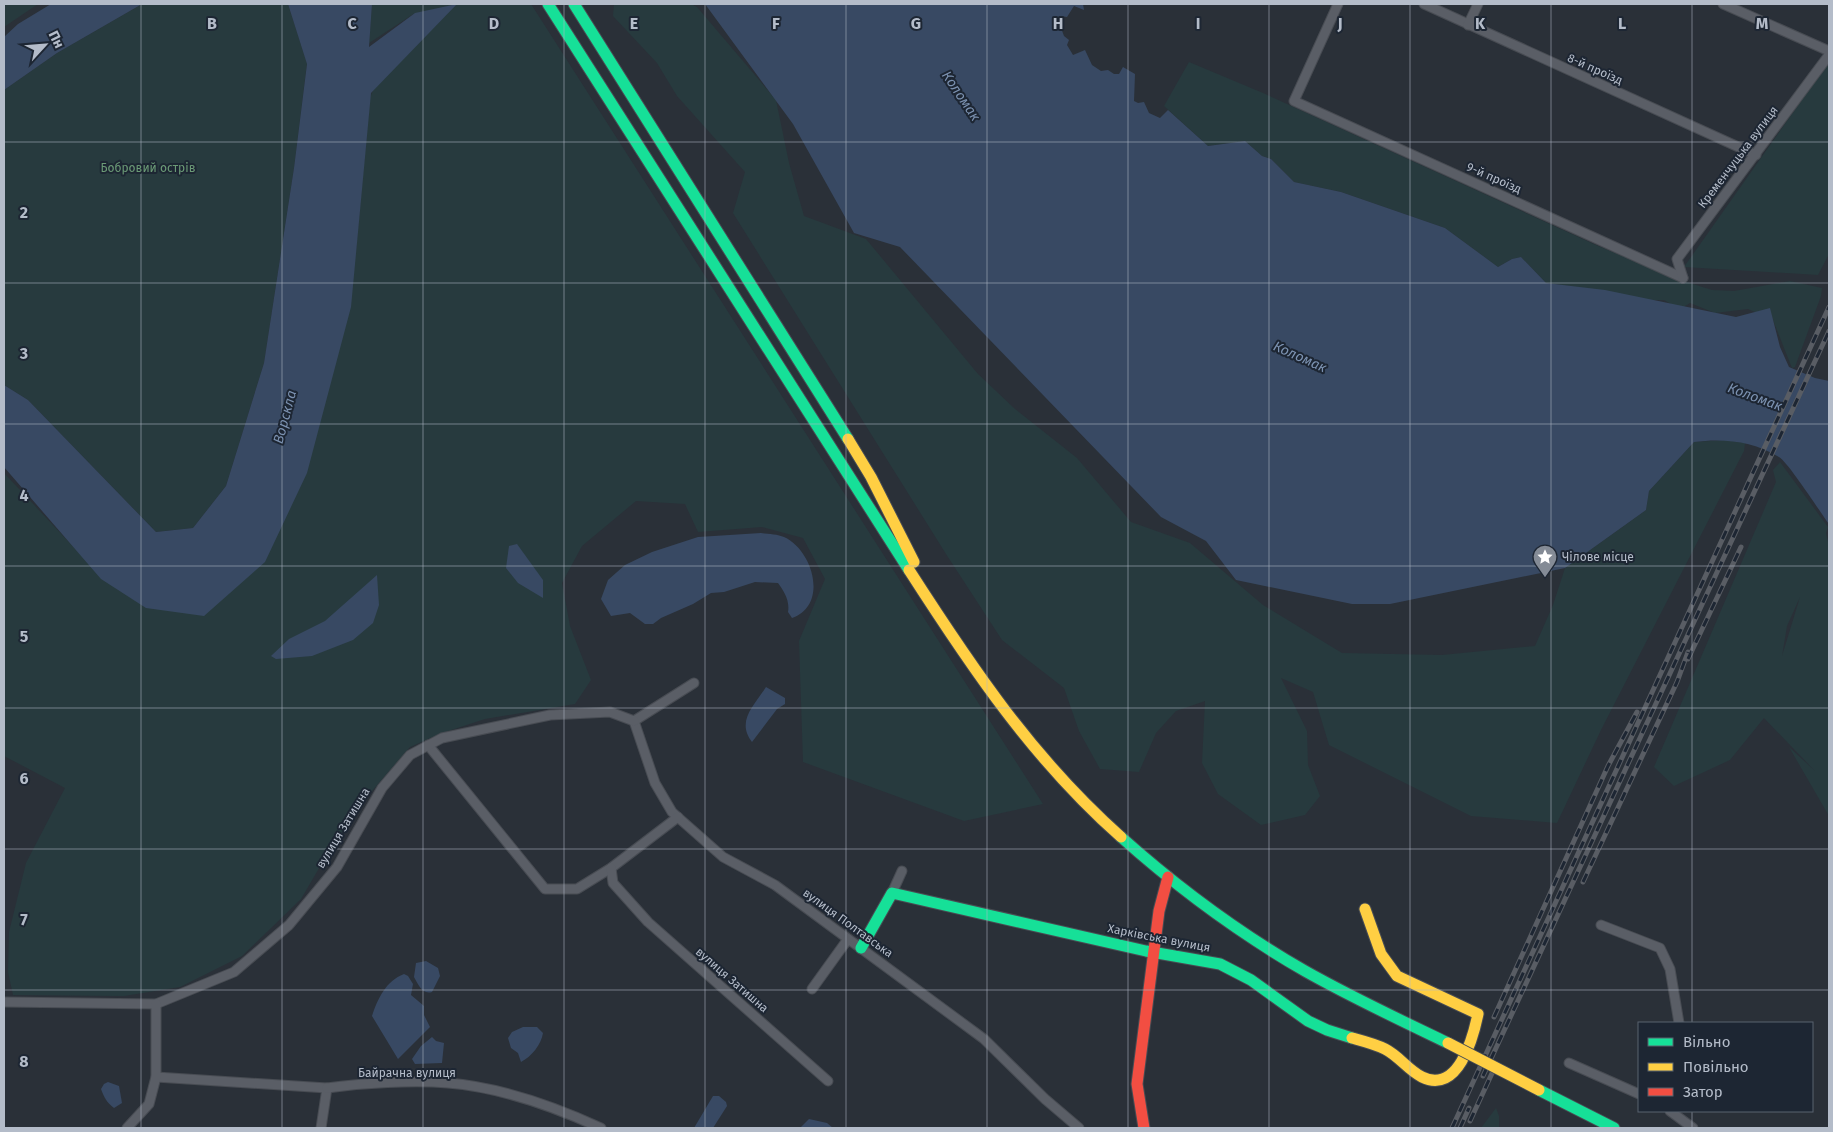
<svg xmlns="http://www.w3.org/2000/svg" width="1833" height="1132" viewBox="0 0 1833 1132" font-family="'Fira Sans',sans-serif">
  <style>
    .green { fill: #273a3e; fill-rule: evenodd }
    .water { fill: #384963 }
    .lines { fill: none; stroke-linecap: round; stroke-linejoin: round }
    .street-casing { stroke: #484c53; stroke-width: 11 }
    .fast-casing { stroke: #484c53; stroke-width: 13 }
    .slow-casing { stroke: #484c53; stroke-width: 13 }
    .jam-casing { stroke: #484c53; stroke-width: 13 }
    .street { stroke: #5a5e66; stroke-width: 9 }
    .fast { stroke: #16e098; stroke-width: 11 }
    .slow { stroke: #ffcf43; stroke-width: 11 }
    .jam { stroke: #f24e42; stroke-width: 11 }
    .rail-casing { stroke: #595d64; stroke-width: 5 }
    .rail { stroke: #1d2633; stroke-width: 3; stroke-dasharray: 9; stroke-linecap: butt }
    .slow-bridge-casing { stroke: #474c53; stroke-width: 13; stroke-linecap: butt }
    .slow-bridge { stroke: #ffcf43; stroke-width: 11 }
    .grid { fill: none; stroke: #b4bcc9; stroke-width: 1; stroke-opacity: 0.55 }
    .labels { text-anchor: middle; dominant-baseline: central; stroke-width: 4; stroke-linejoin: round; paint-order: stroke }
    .street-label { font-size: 12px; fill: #b4bcc9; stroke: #1d2633 }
    .park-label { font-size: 12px; fill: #6b9a76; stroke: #1d2633 }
    .poi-label { font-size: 12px; fill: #b4bcc9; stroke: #1d2633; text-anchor: start }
    .water-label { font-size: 14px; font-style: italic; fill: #7c92b1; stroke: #1d2633 }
    .grid-label { font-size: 16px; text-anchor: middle; font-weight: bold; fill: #b4bcc9; stroke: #1d2633; stroke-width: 4; stroke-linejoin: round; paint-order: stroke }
  </style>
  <rect width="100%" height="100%" fill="#2a3038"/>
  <g class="green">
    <polygon points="4,4 38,4 4,27"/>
    <polygon points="142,4 288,4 307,63 294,168 264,363 226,486 193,528 156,532 28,400 4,385 4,90 57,53"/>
    <polygon points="372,4 531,4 1043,804 964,821 803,762 799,641 825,579 803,538 762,527 698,532 685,504 636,501 582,546 562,583 570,626 591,680 575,704 485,719 442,733 410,747 366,798 325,858 301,899 242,956 180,987 124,996 13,995 8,972 9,932 26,863 65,788 4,756 4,473 82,556 118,590 171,611 356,250 370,98 379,75 415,13 369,43"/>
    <polygon points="614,4 691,4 697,7 776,100 789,163 804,216 866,239 978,374 1015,409 1077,458 1131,522 1190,543 1263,605 1342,653 1442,655 1535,646 1553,605 1565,568 1646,510 1649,491 1694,442 1726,440 1745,443 1744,451 1601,730 1557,823 1471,816 1329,745 1313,692 1281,678 1307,731 1308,765 1320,796 1305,815 1261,825 1218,794 1202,763 1205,701 1176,711 1156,733 1139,772 1100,769 1079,731 1064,688 1002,640 946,554 733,213 745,172 677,96 657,63 613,16"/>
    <polygon points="1189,62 1263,93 1596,245 1677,279 1712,290 1734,291 1790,281 1822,288 1821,296 1795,367 1792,368 1773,320 1748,309 1715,313 1690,303 1680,309 1664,300 1630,300 1584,288 1546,283 1521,257 1512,259 1498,267 1445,228 1341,192 1294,182 1271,159 1262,156 1245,141 1208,146 1164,106"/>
    <polygon points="1828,63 1829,254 1818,275 1684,267"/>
    <path d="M1780 462 1828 527 1826 533 1829 546V816L1789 747 1815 771 1764 718 1730 760 1674 786 1654 767 1776 482 1773 470ZM1800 597 1782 656 1787 626Z"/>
    <polygon points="1496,1108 1499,1116 1499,1128 1481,1128"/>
  </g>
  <g class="water">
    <polygon points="51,4 142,4 57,53 4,90 4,37 18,24"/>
    <polygon points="288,4 372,4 369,47 415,13 457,4 371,93 351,307 307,473 265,562 204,616 146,608 101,579 4,467 4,385 28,400 156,532 193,528 226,486 264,363 294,168 307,64"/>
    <path d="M705 4H1083L1084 10 1074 6 1067 17 1061 16 1058 20 1064 36 1069 40 1067 45 1073 55 1085 50 1092 65 1101 71 1108 70 1114 74H1119L1123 67 1135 74 1134 101 1138 103 1144 102 1149 113 1160 118 1168 110 1208 146 1245 141 1262 156 1271 159 1294 182 1341 192 1445 228 1498 267 1512 259 1521 257 1546 283 1605 290 1736 317 1770 308 1780 347 1789 367 1815 378 1829 381V524C1820 512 1788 462 1779 457 1753 441 1723 438 1694 442L1649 491 1646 510 1565 568 1390 604H1352L1236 580 1206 541 1161 517 900 247 854 233 793 124Z"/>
    <path d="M761 533C768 534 778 534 784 537 813 550 829 605 792 618L788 612C790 601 784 591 778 583L755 582 724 592 711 593 693 604 661 618 653 624H645L630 613 611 616 601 599 608 580 625 565 652 552 698 537Z"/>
    <polygon points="517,544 543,580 543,598 518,583 506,568 509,546"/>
    <polygon points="377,575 379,605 373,623 353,640 312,656 276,659 271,656 289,639 325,621"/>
    <path d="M766 687 785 698V704L777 709 752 742C736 721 754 706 766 687Z"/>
    <path d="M426 961 438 968 440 976 432 992C422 995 418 984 414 977L416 963Z"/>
    <path d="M404 974 408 976 413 984 411 995 424 1006V1015L430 1027 398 1059 372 1016C378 998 386 981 404 974Z"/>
    <path d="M523 1027H537L543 1033C541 1045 532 1056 521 1062L518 1053 511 1048 508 1038 512 1032Z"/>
    <polygon points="432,1037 436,1041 444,1043 442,1063 415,1064 412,1059 421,1046"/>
    <path d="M108 1082 119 1086 122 1103 114 1108C107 1103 104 1097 101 1089L104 1084Z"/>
    <polygon points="713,1096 719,1096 726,1102 727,1106 713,1128 694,1128"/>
    <polygon points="809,1119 827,1123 833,1128 800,1128"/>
  </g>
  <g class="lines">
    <defs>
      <g id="street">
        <polyline points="1338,4 1294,101 1683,278"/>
        <polyline points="1424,4 1756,155"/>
        <polyline points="1723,4 1829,51"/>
        <polyline points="1468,25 1478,4"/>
        <polyline points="1683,278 1677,259 1829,55"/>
        <polyline points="634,721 655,783 672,812 723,857 775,885 984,1039 1045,1099 1079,1128"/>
        <polyline points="634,721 694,683"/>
        <polyline points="428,745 545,889 577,889 611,868 678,817"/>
        <polyline points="611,868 613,883 648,922 828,1081"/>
        <polyline points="892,893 902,871"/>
        <polyline points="1601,925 1660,948 1670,969 1679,1023"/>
        <polyline points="812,989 848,939"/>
        <polyline points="4,1002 156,1004 234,972 289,925 337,867 382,788 410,755 442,738 550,715 610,712 634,721"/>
        <polyline points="1569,1063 1639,1094"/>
        <polyline points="156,1077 327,1088 321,1128"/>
        <path d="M327 1088C362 1083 413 1080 448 1083 499 1087 555 1107 601 1128"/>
        <polyline points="1670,1111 1693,1128"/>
        <polyline points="127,1128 149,1104 156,1077 156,1004"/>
      </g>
      <g id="fast">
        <polyline points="548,4 909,570"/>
        <polyline points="574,4 848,439"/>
        <path d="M1121 837C1177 887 1239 933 1305 971 1351 997 1400 1020 1448 1043"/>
        <polyline points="861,948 892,893 1146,951 1220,964 1251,980 1308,1021 1327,1030 1352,1038"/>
        <polyline points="1539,1090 1614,1128"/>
      </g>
      <g id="slow">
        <polyline points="848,439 871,477 914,562"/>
        <path d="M909 570C972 668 1033 759 1121 837"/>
        <path d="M1352 1038C1363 1041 1375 1044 1385 1049 1399 1056 1408 1070 1422 1077 1458 1095 1473 1038 1478 1014L1397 976 1381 954 1365 909"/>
      </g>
      <polyline id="jam" points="1144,1128 1137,1084 1159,911 1168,877"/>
    </defs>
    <use href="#street" class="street-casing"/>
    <use href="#fast" class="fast-casing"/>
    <use href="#slow" class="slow-casing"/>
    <use href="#jam" class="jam-casing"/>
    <use href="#street" class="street"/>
    <use href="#fast" class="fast"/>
    <use href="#slow" class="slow"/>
    <use href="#jam" class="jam"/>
    <defs>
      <g id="rail">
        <polyline points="1688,659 1741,547"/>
        <polyline points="1583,882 1677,682 1688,652"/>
        <polyline points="1494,1017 1608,766 1637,712"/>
        <polyline points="1483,1076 1829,331"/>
        <polyline points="1470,1121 1494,1069"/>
        <polyline points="1452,1128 1829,307"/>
        <polyline points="1460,1128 1469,1108"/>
      </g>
    </defs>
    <use href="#rail" class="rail-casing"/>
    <use href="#rail" class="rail"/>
    <defs>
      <polyline id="slow-bridge" points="1448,1043 1539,1090"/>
    </defs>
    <use href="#slow-bridge" class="slow-bridge-casing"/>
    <use href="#slow-bridge" class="slow-bridge"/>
  </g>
  <path class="grid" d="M141 4V1128M282 4V1128M423 4V1128M564 4V1128M705 4V1128M846 4V1128M987 4V1128M1128 4V1128M1269 4V1128M1410 4V1128M1551 4V1128M1692 4V1023M4 142H1829M4 283H1829M4 424H1829M4 566H1829M4 708H1829M4 849H1829M4 990H1829M1692 1111V1128"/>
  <defs>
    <symbol id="sight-pin" viewBox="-11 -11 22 30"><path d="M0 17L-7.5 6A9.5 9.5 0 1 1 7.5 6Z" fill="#848b96" stroke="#1d2633"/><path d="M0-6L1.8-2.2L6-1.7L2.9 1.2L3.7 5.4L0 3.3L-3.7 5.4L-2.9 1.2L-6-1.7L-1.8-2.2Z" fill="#fff"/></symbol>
  </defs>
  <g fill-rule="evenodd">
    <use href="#sight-pin" x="1531" y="543" width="28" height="38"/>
  </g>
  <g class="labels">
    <g class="street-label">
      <text transform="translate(1595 69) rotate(24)">8-й проїзд</text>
      <text transform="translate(1738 157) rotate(-53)">Кременчуцька вулиця</text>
      <text transform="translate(1494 178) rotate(24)">9-й проїзд</text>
      <text transform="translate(343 828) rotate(-59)">вулиця Затишна</text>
      <text transform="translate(848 923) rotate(36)">вулиця Полтавська</text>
      <text transform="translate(1159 938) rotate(11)">Харківська вулиця</text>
      <text transform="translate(732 980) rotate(41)">вулиця Затишна</text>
      <text x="407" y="1073">Байрачна вулиця</text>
    </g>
    <g class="park-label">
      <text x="148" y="168">Бобровий острів</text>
    </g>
    <g class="poi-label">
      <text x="1562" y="557">Чілове місце</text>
    </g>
    <g class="water-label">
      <text transform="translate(961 96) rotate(56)">Коломак</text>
      <text transform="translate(1300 357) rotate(24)">Коломак</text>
      <text transform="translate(1755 397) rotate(20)">Коломак</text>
      <text transform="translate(285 417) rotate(-75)">Ворскла</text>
    </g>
  </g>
  <g class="grid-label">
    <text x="212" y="29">B</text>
    <text x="352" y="29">C</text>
    <text x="494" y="29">D</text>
    <text x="634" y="29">E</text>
    <text x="776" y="29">F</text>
    <text x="916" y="29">G</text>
    <text x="1058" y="29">H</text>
    <text x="1198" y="29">I</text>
    <text x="1340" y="29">J</text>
    <text x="1480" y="29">K</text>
    <text x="1622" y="29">L</text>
    <text x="1762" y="29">M</text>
    <text x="24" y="218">2</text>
    <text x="24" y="359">3</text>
    <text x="24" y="501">4</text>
    <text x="24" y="642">5</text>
    <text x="24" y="784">6</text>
    <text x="24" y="925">7</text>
    <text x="24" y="1067">8</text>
  </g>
  <rect width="1833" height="1132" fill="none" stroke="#b4bcc9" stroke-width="10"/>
  <rect x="1638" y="1022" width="175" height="90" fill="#1d2633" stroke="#59626f"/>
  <rect x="1648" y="1038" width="25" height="8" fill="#16e098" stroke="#59626f"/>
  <text x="1683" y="1047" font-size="15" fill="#b4bcc9">Вільно</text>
  <rect x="1648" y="1063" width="25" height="8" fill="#ffcf43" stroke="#59626f"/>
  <text x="1683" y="1072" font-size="15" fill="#b4bcc9">Повільно</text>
  <rect x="1648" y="1088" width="25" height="8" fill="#f24e42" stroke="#59626f"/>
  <text x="1683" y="1097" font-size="15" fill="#b4bcc9">Затор</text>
  <g transform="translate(45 45) rotate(64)" stroke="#1d2633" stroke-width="4" paint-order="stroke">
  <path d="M0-4L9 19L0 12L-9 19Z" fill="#b4bcc9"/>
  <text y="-8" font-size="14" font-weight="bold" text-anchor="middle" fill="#b4bcc9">Пн</text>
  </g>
</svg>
